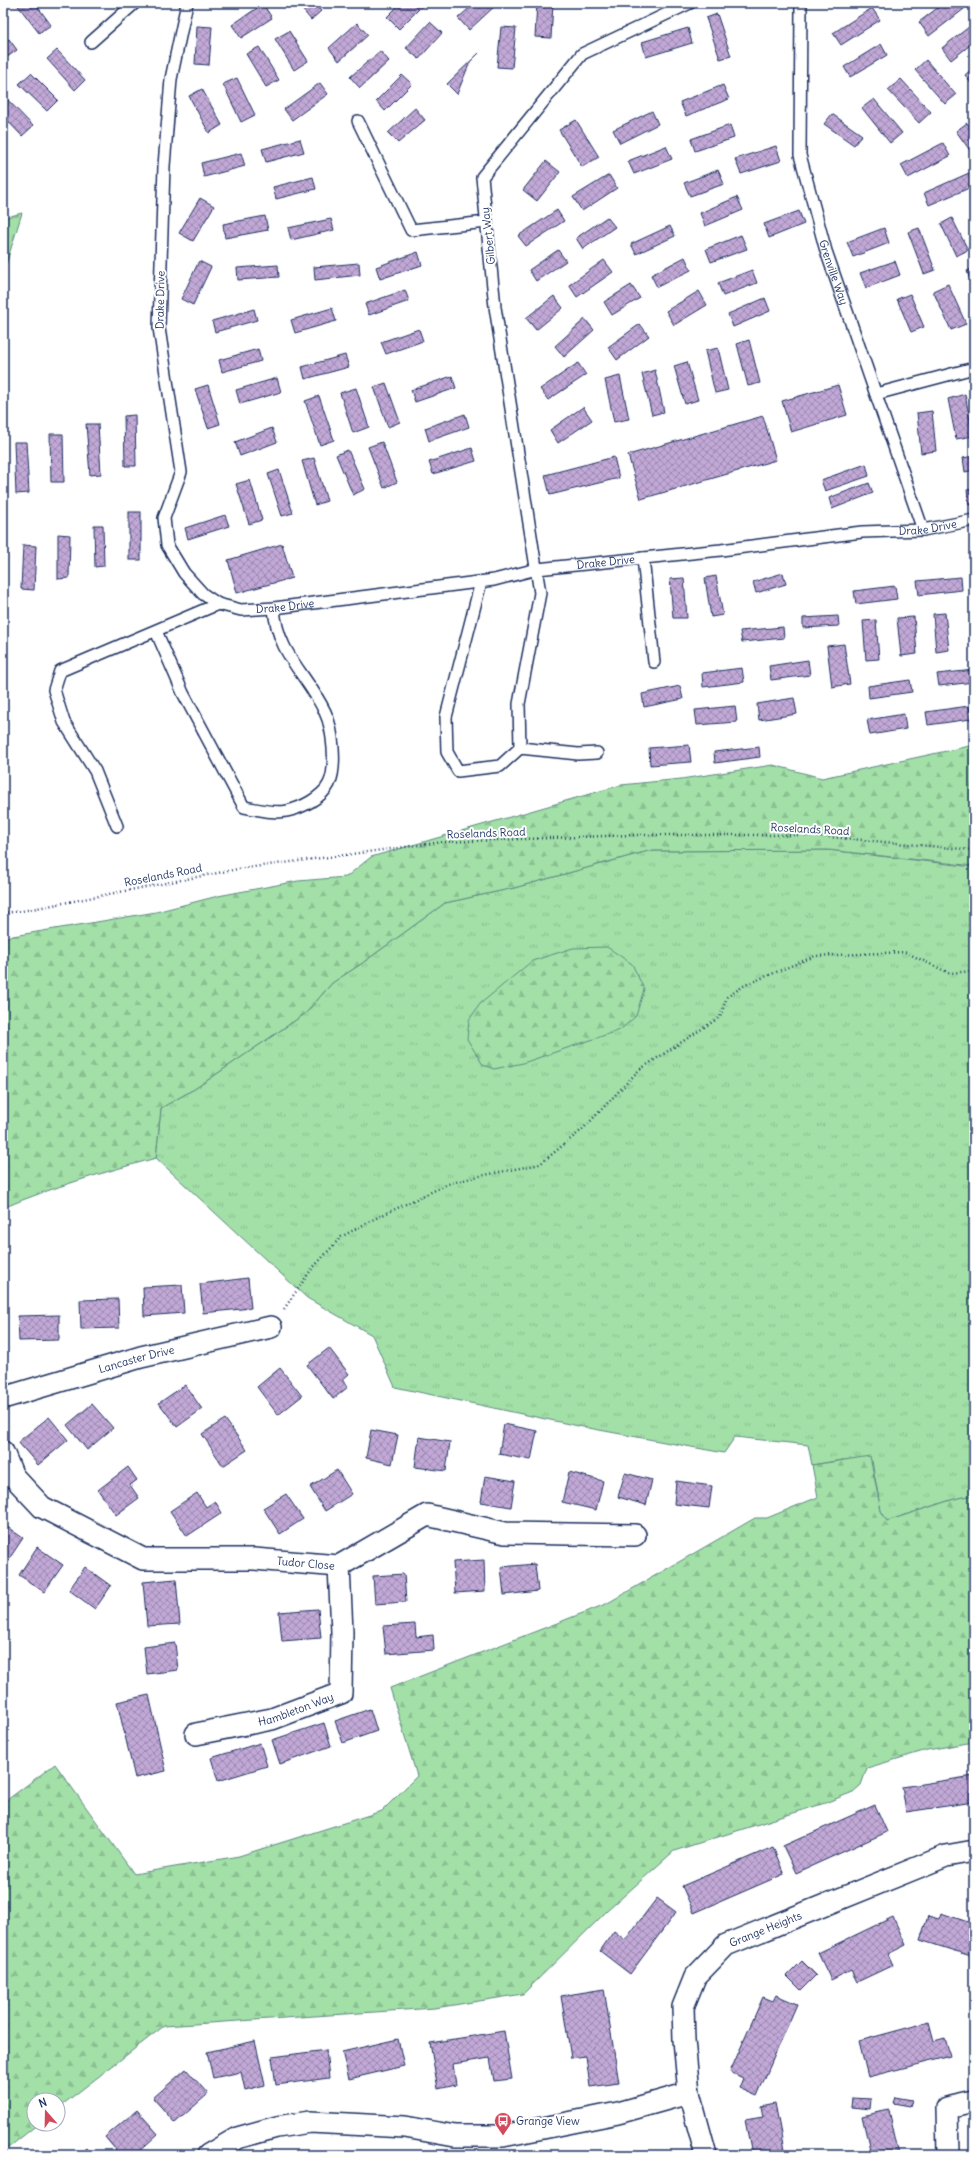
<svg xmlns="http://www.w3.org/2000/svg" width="977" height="2158" viewBox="0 0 977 2158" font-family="Delius,sans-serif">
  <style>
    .grass { fill: url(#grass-tufts); stroke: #5e8882 }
    .forest { fill: url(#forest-firs); stroke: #5e8882 }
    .building { fill: url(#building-cross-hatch); stroke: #1b2f5e }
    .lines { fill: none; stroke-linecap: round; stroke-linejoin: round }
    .lane-casing { stroke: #1b2f5e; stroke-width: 14 }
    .street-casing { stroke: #1b2f5e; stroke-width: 24 }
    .path { stroke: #1b2f5e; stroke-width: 2.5; stroke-dasharray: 1 3; stroke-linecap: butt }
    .lane { stroke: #fff; stroke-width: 11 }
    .street { stroke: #fff; stroke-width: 21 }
    .labels { text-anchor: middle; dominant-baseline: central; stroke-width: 4; stroke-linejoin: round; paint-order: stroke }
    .street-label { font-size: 11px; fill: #1b2f5e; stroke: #fff }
    .poi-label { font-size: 11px; fill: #1b2f5e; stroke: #fff; text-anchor: start }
  </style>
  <defs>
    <pattern id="grass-tufts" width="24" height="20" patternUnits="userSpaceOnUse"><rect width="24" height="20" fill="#a2e0a7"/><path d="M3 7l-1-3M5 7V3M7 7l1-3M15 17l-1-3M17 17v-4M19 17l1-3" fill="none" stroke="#8bc092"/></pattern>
    <pattern id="forest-firs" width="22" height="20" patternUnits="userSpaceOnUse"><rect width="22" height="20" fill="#a2e0a7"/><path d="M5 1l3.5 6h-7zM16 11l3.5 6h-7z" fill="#8bc092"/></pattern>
    <pattern id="building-cross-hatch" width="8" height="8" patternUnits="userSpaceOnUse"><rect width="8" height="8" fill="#c1a8d6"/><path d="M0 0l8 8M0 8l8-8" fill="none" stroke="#9c89b1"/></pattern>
  </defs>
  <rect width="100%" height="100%" fill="#fff"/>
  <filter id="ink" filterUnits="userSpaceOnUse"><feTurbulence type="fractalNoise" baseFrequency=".025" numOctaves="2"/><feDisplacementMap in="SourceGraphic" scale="8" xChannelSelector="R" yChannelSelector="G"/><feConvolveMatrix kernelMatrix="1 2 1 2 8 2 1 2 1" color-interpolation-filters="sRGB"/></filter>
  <g filter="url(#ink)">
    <polygon class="grass" points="828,850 974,867 974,1495 954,1499 887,1521 881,1511 872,1461 842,1460 812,1465 808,1445 735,1437 724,1453 583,1427 395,1387 372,1335 307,1298 156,1158 161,1108 196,1088 306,1013 332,983 361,964 445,903 514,888 648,851"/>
    <g class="forest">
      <polygon points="22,213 3,274 3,218"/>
      <path d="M974 745V866L828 850 648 851 514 888 445 903 361 964 332 983 306 1013 196 1088 161 1108 156 1158C105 1172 52 1187 3 1208V963L7 937 156 912 218 896 298 881 346 877 371 857 621 785 681 779 773 765 822 778Z"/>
      <polygon points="607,947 632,964 644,989 636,1016 620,1030 523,1063 494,1069 483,1065 467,1039 469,1020 480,1004 532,961 573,948"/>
      <polygon points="870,1456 881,1511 887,1521 954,1499 974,1495 974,1742 927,1750 867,1768 861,1785 853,1792 825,1803 674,1851 607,1911 523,1994 435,2008 164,2026 58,2108 58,2100 34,2100 34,2124 38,2124 3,2152 3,1803 55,1764 134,1874 239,1856 382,1811 417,1776 390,1688 606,1604 755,1518 767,1518 818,1497 812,1465"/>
    </g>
    <g class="building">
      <polygon points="16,3 35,3 51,25 39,33"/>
      <polygon points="297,3 314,3 321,11 311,20"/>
      <polygon points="401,3 425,3 399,29 387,17"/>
      <polygon points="475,3 494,3 496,5 469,30 458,18"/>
      <polygon points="537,3 553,3 551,38 535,37"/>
      <polygon points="944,3 959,3 964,9 929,36 919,22"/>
      <polygon points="263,4 272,18 241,38 232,25"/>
      <polygon points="872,8 880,20 841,45 833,33"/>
      <polygon points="717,14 731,56 720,59 706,18"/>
      <polygon points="430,22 442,33 419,59 406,48"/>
      <polygon points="357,23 368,35 339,61 329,48"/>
      <polygon points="974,23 974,42 951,60 942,48"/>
      <polygon points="197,26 212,27 209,65 195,64"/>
      <polygon points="501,27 516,28 512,68 497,67"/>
      <polygon points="688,28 692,43 646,57 642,42"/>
      <polygon points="289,31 308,61 294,70 275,39"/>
      <polygon points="9,39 17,50 3,60 3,44"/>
      <polygon points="881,44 887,55 850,77 844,67"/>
      <polygon points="259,47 279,80 266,87 246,54"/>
      <polygon points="57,50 85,80 75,90 47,59"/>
      <polygon points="380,51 389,61 360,88 350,77"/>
      <polygon points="479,53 470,62 457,94 447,84"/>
      <polygon points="926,60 956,95 945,104 915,70"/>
      <polygon points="974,67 974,85 973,86 965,75"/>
      <polygon points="31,73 58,100 47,111 19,84"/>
      <polygon points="402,75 412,84 385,111 376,101"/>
      <polygon points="237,78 255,115 241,122 223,84"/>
      <polygon points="901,79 931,112 919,123 888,90"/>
      <polygon points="320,83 328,94 292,120 284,109"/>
      <polygon points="723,85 729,99 686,116 680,102"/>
      <polygon points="202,89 222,125 209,133 189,96"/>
      <polygon points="3,95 33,126 22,136 3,116"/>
      <polygon points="874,99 902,133 890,143 862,108"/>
      <polygon points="415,108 425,120 398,143 388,133"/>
      <polygon points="652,111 658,124 620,143 613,130"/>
      <polygon points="832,114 862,135 854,145 824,124"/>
      <polygon points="576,120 599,157 582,167 559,130"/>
      <polygon points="967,123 974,132 974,156 956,131"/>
      <polygon points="730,125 734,138 695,151 691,139"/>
      <polygon points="300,139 304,152 266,162 262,149"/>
      <polygon points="943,143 950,156 908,178 901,165"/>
      <polygon points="666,146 672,159 634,174 628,161"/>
      <polygon points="776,146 781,161 741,174 735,159"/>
      <polygon points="241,153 245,166 204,177 201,163"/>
      <polygon points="546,161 560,172 537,201 523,190"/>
      <polygon points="718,170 724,184 690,196 684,183"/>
      <polygon points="969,173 974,186 929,205 924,193"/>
      <polygon points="609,175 617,188 582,211 573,197"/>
      <polygon points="313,177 316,189 276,199 273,187"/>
      <polygon points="737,197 743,210 705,226 700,213"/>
      <polygon points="200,198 214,206 193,241 179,233"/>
      <polygon points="557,210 564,221 526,246 518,236"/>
      <polygon points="799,211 804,224 769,238 764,224"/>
      <polygon points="265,216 268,230 225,238 223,224"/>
      <polygon points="607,217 615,227 583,249 576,238"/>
      <polygon points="952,218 968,250 956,256 941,224"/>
      <polygon points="331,219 334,230 291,240 288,228"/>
      <polygon points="670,226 675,236 636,254 631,244"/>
      <polygon points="884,228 889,243 853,257 847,242"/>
      <polygon points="919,228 935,270 924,274 908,232"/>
      <polygon points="741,235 747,249 711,262 706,249"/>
      <polygon points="558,250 566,261 536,281 529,270"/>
      <polygon points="418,252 422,265 380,279 376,267"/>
      <polygon points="685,257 691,270 657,287 651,275"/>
      <polygon points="604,260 613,272 577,297 569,285"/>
      <polygon points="199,261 211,267 193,305 181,299"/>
      <polygon points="895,261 900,275 866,288 860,273"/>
      <polygon points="359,263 360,275 315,280 314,267"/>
      <polygon points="278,265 279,277 238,280 237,268"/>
      <polygon points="974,268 974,292 967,271"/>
      <polygon points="752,270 757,283 723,296 718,283"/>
      <polygon points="948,284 966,324 951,330 933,291"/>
      <polygon points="631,285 640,298 612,315 604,302"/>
      <polygon points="405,290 409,301 369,315 365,304"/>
      <polygon points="699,291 707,305 674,325 666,311"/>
      <polygon points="910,294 924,327 911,332 897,299"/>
      <polygon points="554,296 563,308 536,330 526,318"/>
      <polygon points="765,298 770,311 733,327 728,314"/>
      <polygon points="332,308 336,321 295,333 291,320"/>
      <polygon points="254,309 257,320 215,332 212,321"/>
      <polygon points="585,319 594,330 564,357 555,346"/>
      <polygon points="640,324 649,336 617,360 608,347"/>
      <polygon points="419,329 423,341 386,354 381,342"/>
      <polygon points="749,340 760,383 748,386 737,344"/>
      <polygon points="718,348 728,390 715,393 705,351"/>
      <polygon points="258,349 261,361 222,372 219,360"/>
      <polygon points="345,355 349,367 305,379 302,367"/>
      <polygon points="687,362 698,400 685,404 674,366"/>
      <polygon points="578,363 586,375 548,400 540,389"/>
      <polygon points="655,370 664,412 652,415 642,374"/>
      <polygon points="452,376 456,388 415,402 411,390"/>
      <polygon points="620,376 629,419 614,422 605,380"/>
      <polygon points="277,378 281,392 240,404 236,390"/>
      <polygon points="386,383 400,422 388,427 374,387"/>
      <polygon points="208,385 220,424 208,428 195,389"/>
      <polygon points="838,385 847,415 791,432 782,401"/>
      <polygon points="356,388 369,427 353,433 340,393"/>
      <polygon points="965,394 973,436 956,439 948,399"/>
      <polygon points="319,396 334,440 320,445 305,401"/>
      <polygon points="583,407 592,420 558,443 550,430"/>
      <polygon points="932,411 936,451 921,453 917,413"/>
      <polygon points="465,414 469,427 429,441 425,428"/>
      <polygon points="135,415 136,466 125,466 124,416"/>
      <polygon points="763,416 776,460 641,499 628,455"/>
      <polygon points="86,424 98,424 101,474 90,475"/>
      <polygon points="272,428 277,442 240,456 235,442"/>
      <polygon points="50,434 63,434 64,482 51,482"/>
      <polygon points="14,442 26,442 29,493 16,494"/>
      <polygon points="382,442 397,482 384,488 368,447"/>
      <polygon points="472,448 476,461 433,474 429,462"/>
      <polygon points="348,450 365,489 353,495 336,455"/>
      <polygon points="974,456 974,470 965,472 963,458"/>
      <polygon points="614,457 619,478 550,495 545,475"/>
      <polygon points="314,458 327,501 315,505 302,461"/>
      <polygon points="866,464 869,476 825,491 821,480"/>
      <polygon points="279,470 293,513 282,516 268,474"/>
      <polygon points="250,480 262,520 249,524 236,484"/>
      <polygon points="869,483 873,493 832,509 829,498"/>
      <polygon points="974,489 974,504 969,505 967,490"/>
      <rect x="129" y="512" width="12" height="48"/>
      <polygon points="225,515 229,526 188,539 185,528"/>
      <polygon points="94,525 103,525 104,566 95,567"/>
      <polygon points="58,534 70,535 69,578 58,579"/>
      <polygon points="282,544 292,578 237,593 228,560"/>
      <polygon points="23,545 36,546 34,590 21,589"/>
      <polygon points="783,573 786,584 756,593 753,582"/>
      <polygon points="716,576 723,615 711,617 705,578"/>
      <polygon points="961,577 962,590 919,595 917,581"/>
      <polygon points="684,578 687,618 673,618 670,579"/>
      <polygon points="895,586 897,599 856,604 854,591"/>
      <polygon points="945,613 949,650 936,652 933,614"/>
      <polygon points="838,616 839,626 803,628 803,618"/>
      <polygon points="914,617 917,654 901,656 897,618"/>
      <polygon points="876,620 879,659 866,660 863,621"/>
      <polygon points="783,627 784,638 742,642 740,631"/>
      <polygon points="844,644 850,684 832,687 827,646"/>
      <polygon points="808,660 810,675 771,680 769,666"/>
      <polygon points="742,668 744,682 703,687 702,673"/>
      <polygon points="974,670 974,682 939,686 937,674"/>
      <polygon points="910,680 912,692 869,698 868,686"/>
      <polygon points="680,686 683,699 644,707 642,694"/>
      <polygon points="794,698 797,714 759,720 757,704"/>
      <polygon points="735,706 737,722 697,725 695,710"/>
      <polygon points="969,706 971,719 928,725 926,712"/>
      <polygon points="904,714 906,729 870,735 867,720"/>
      <polygon points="689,745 691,762 650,765 649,748"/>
      <polygon points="759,747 760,757 715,763 714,752"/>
      <polygon points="248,1278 251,1308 203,1313 200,1284"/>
      <polygon points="182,1285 184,1313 144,1316 143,1287"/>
      <polygon points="118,1299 119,1328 81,1329 80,1300"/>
      <polygon points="59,1315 59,1340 19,1341 18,1316"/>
      <polygon points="329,1348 349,1374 342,1380 348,1387 333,1399 307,1365"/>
      <polygon points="280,1368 302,1396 278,1415 257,1387"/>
      <polygon points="185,1385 202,1409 177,1427 159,1403"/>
      <polygon points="92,1404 113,1428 87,1450 67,1425"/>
      <polygon points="49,1417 68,1440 38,1465 18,1442"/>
      <polygon points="225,1419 247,1450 223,1466 202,1434"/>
      <polygon points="504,1424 537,1431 531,1460 499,1454"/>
      <polygon points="371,1430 398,1435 392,1464 366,1458"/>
      <polygon points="419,1437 450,1442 446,1471 415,1467"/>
      <polygon points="128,1467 137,1480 130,1485 139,1498 116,1515 98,1490"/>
      <polygon points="337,1470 352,1494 325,1511 310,1487"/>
      <polygon points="569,1472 603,1481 596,1510 562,1502"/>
      <polygon points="625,1473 652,1480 646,1505 618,1497"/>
      <polygon points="485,1476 515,1481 511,1507 481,1502"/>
      <polygon points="676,1481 712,1486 709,1508 674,1504"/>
      <polygon points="197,1493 206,1507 215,1501 222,1513 187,1536 170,1511"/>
      <polygon points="286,1494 303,1519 280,1534 263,1508"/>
      <polygon points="3,1524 23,1538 5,1565 3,1564"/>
      <polygon points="37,1547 63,1565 44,1592 19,1575"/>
      <polygon points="484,1560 485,1591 455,1593 453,1562"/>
      <polygon points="535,1564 538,1591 504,1595 501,1567"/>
      <polygon points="85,1567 111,1586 95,1609 69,1590"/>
      <polygon points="404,1574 406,1602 375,1604 373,1576"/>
      <polygon points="176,1579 180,1624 147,1626 143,1582"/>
      <polygon points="318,1609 321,1638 282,1641 279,1612"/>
      <polygon points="415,1624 416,1637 433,1635 434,1650 386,1654 383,1626"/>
      <polygon points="175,1643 178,1670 147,1674 144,1647"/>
      <polygon points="149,1695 166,1771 135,1778 117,1702"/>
      <polygon points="370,1709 377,1731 343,1743 335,1721"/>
      <polygon points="324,1723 331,1746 280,1764 272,1740"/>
      <polygon points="260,1743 267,1766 218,1781 211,1758"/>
      <polygon points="974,1776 974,1802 906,1812 902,1787"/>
      <polygon points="875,1805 887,1832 796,1873 783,1846"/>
      <polygon points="773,1847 784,1874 694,1913 682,1886"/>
      <polygon points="657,1898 676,1912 630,1974 600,1951 614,1931 625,1940"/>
      <polygon points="941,1913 974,1924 974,1957 920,1940 928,1916 939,1919"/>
      <polygon points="893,1917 906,1945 888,1954 893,1965 857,1982 851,1970 831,1980 818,1953"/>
      <polygon points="802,1961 816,1975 801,1990 787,1976"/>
      <polygon points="604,1989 619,2083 590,2087 586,2056 571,2058 561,1996"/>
      <polygon points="776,1995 797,2004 757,2096 739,2088 743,2078 730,2072 763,1997 773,2001"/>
      <polygon points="929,2022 934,2041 945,2038 950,2056 868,2077 859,2041"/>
      <polygon points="504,2031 512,2079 494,2081 490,2058 453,2064 456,2085 438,2089 430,2043"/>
      <polygon points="398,2039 404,2066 349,2079 342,2052"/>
      <polygon points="255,2041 265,2085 245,2090 241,2072 213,2078 207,2052"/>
      <polygon points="326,2050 329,2078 276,2085 272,2057"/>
      <polygon points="186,2069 208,2094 175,2123 153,2098"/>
      <polygon points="895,2097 912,2100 910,2106 893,2103"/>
      <polygon points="852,2098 871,2099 870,2109 851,2107"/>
      <polygon points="775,2103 785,2155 752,2155 745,2120 763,2117 761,2106"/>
      <polygon points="137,2110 158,2134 135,2155 120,2155 105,2137"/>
      <polygon points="889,2110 899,2155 871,2155 862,2116"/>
      <polygon points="86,2148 93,2155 78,2155"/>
    </g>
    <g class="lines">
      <defs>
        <g id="lane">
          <path id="s1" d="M187 3 171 79 164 166 159 328 181 472 164 518 167 545 184 573 203 594 218 604 241 610 274 608 494 580 537 569 721 550 862 532 923 530 974 520"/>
          <path id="s2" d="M801 3 800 155 826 251 923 530"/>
          <polyline points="91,42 135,3"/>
          <polyline points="358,121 411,230 487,222"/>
          <polyline points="876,394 974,368"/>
          <polyline points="643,558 654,662"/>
          <polyline points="481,582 446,717 447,752 458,771 500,766 520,748 578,754 597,753"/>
          <path d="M156 631 183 693 244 807C257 809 274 814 287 811 301 808 322 798 329 784 337 768 333 728 325 712 307 674 277 654 274 608"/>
          <polyline points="520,748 519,704 540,593 495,307 482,177 582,54 690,3"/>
          <polyline points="117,826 95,771 64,722 54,690 60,671 218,604"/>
        </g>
        <g id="street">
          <path id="s3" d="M3 1398 141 1357 271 1327"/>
          <path id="s4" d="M3 1452 13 1476 42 1507 143 1559H254L339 1566 427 1515 505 1533 635 1535"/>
          <path id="s5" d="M196 1734 272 1719 341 1693 342 1632 339 1566"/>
          <polyline points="208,2155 237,2138 277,2127 310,2122 405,2127 455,2136 503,2136 618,2113 689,2093"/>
          <path id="s6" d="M706 2155 689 2093 684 2040 683 2007 695 1977 726 1945 946 1856 974 1851"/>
          <polyline points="948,2155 947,2108 974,2102"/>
        </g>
      </defs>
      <use href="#lane" class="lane-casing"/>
      <use href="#street" class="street-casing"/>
      <g class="path">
        <polyline points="3,913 22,911 238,869 443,842 632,835 807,835 974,850"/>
        <polyline points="284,1309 311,1270 341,1237 372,1220 448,1184 475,1177 540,1164 583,1129 639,1070 720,1017 727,997 745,985 815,956 905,952 949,973 974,971"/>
      </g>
      <use href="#lane" class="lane"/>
      <use href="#street" class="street"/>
    </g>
  </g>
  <defs>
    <symbol id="bus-pin" viewBox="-11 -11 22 30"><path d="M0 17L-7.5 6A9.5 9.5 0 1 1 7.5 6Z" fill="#d1495b" stroke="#fff"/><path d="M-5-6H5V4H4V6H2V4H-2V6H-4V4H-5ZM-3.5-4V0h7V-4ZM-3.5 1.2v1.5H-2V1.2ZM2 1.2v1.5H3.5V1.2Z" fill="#fff"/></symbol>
  </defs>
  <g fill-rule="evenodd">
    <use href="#bus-pin" x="493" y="2111" width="20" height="27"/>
  </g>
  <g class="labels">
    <g class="street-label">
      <text transform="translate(488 236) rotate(-96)">Gilbert Way</text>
      <text stroke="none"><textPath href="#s2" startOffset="274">Grenville Way</textPath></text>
      <text transform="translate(160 300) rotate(-89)">Drake Drive</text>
      <text stroke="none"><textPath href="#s1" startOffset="1344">Drake Drive</textPath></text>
      <text stroke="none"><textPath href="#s1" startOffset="1020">Drake Drive</textPath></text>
      <text stroke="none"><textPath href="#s1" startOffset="696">Drake Drive</textPath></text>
      <text transform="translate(810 829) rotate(3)">Roselands Road</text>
      <text transform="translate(486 833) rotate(-2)">Roselands Road</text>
      <text transform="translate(163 875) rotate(-11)">Roselands Road</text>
      <text stroke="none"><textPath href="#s3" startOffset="139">Lancaster Drive</textPath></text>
      <text stroke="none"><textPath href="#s4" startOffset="345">Tudor Close</textPath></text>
      <text stroke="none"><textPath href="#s5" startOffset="103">Hambleton Way</textPath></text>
      <text stroke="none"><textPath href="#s6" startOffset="270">Grange Heights</textPath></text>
    </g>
    <g class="poi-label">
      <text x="516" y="2121">Grange View</text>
    </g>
  </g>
  <rect width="977" height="2158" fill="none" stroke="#fff" stroke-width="16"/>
  <rect x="8" y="8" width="961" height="2142" fill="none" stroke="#1b2f5e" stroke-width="1.5" filter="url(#ink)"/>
  <g transform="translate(46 2112) rotate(340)"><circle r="19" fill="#ffffff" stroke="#a4acbf"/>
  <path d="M0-3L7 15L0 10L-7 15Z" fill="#d1495b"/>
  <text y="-6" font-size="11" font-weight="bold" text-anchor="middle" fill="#1b2f5e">N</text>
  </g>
</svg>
